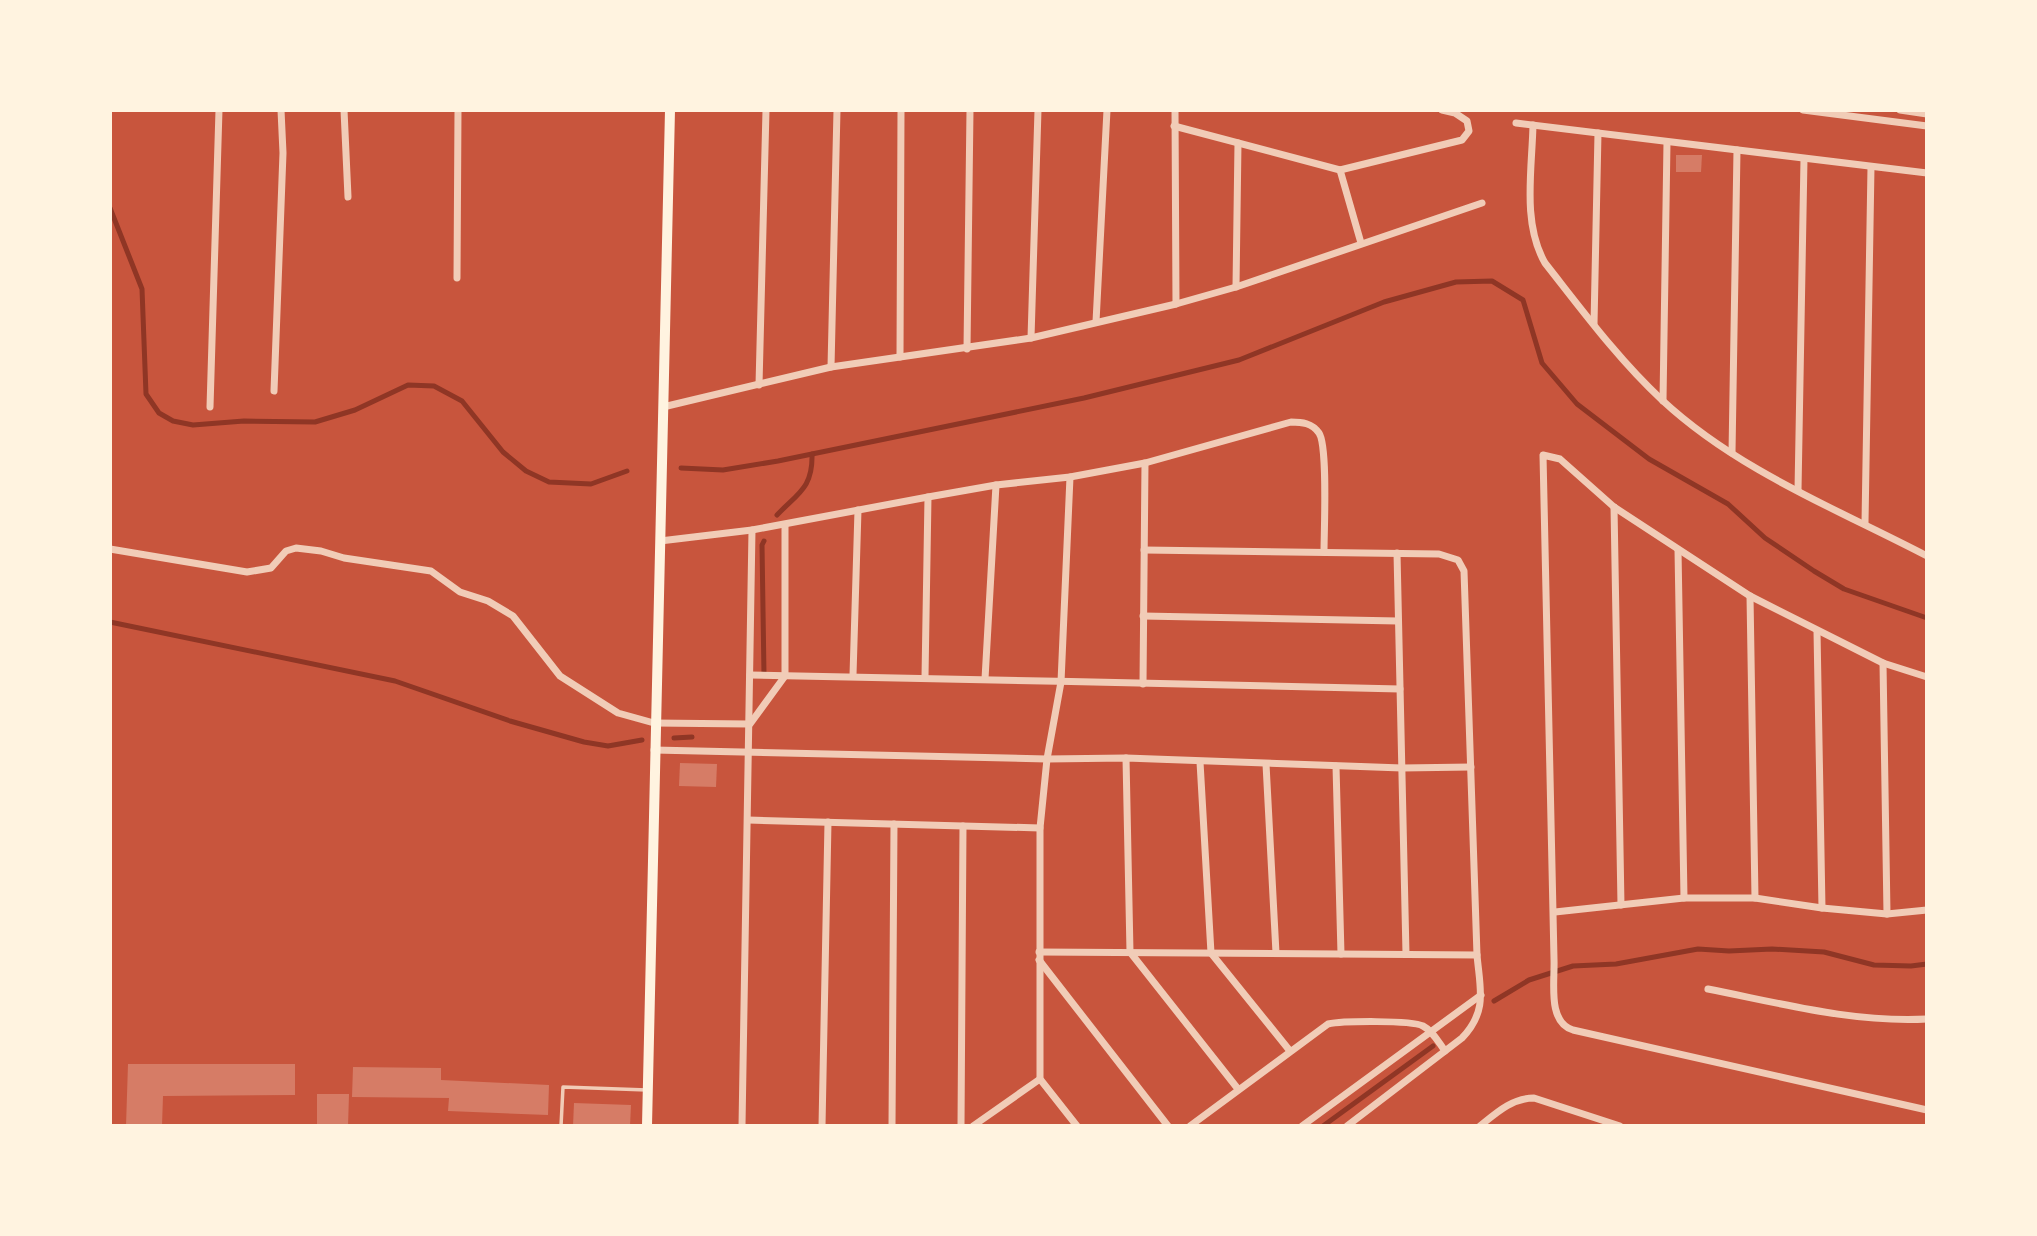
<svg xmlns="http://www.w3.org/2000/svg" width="2037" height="1236" viewBox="0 0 2037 1236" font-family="'Varela Round',sans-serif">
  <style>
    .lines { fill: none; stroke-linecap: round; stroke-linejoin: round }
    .stream { stroke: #8f3625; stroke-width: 5 }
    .building { fill: #d67c66 }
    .service { stroke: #f1ccb7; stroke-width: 3.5 }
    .minor { stroke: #f1ccb7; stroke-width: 7 }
    .primary { stroke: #fff3e0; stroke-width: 10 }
  </style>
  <rect width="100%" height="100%" fill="#c8553d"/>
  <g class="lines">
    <g class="stream">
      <polyline points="110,208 142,289 146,394 159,413 173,421 193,425 244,421 315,422 355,410 408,385 434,386 462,401 503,452 526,471 549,482 591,484 627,471"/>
      <polyline points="681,468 723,470 778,461 1084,398 1239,360 1384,302 1456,282 1492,281 1523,300 1542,363 1577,404 1649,459 1728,504 1765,538 1814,571 1844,589 1927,618"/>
      <path d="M777 515C798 493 813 488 812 454"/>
      <polyline points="110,622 395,681 510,721 584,742 608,746 642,740"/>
      <polyline points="764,675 762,545 764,541"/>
      <polyline points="674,738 692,737"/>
      <polyline points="1494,1001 1529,980 1573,966 1616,964 1698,949 1729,951 1772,949 1824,952 1874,965 1911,966 1927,964"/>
      <polyline points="1323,1126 1433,1046"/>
    </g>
  </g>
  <g class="building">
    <polygon points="1676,155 1702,155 1701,172 1676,172"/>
    <polygon points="680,763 717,764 716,787 679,786"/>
    <polygon points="128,1064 295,1064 295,1095 163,1096 162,1126 126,1126"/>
    <polygon points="353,1067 441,1068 441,1080 549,1085 548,1115 448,1111 449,1098 352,1097"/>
    <polygon points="317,1094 349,1094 348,1126 317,1126"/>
    <polygon points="574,1103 631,1105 630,1126 573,1126"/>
  </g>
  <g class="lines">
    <polyline class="service" points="561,1126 563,1087 647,1090"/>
    <g class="minor">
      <polyline points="344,110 348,197"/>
      <polyline points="1175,110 1176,304"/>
      <polyline points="1803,110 1927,126"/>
      <polyline points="1900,110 1927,114"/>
      <polyline points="1516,123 1927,173"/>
      <path d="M1533 125C1532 170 1522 223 1545 263 1582 310 1618 359 1662 400 1737 470 1837 509 1927 556"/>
      <polyline points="1174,126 1340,170 1462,140 1469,131 1467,121 1455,113 1442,110"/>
      <polyline points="1340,170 1361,243"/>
      <polyline points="457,278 458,110"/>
      <polyline points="1236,287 1238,143"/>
      <polyline points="1096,322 1107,110"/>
      <polyline points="1594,324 1598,133"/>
      <polyline points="1031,338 1038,110"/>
      <polyline points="967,349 970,110"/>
      <polyline points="900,357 901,110"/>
      <polyline points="831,367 837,110"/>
      <polyline points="759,385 766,110"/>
      <polyline points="274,391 283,153 281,110"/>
      <polyline points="1663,401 1667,142"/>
      <polyline points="210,407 219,110"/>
      <polyline points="663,407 831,367 1031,338 1176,304 1236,287 1482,203"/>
      <polyline points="1732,453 1737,150"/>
      <polyline points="1070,477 1061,682 1047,759 1040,828 1040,1079 1077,1126"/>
      <polyline points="1798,490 1804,159"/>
      <polyline points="1614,507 1621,905"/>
      <polyline points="1865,523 1871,167"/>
      <path d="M660 541 752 530 928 497 996 485 1070 477 1145 463 1291 422C1302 422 1312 423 1319 433 1328 446 1324 531 1324 552"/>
      <polyline points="110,549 247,572 271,568 286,551 296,548 321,551 344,558 431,571 460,592 488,601 513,616 560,676 618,713 654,723 749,724"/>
      <path d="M1144 550 1439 554 1458 560 1464 571 1477 955C1480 989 1488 1011 1462 1038L1347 1126"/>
      <polyline points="1678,550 1684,898"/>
      <polyline points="1397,553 1406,954"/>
      <polyline points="1750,596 1755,898"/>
      <polyline points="1143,616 1398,621"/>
      <polyline points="1817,631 1822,908"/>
      <polyline points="1883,663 1887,914"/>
      <path d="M750 675C967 678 1183 685 1400 689"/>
      <polyline points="853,675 858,510"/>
      <polyline points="925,677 928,497"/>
      <path d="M1927 677 1883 663 1750 596 1614 507 1560 459 1543 455 1554 959C1555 982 1547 1022 1573 1030L1927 1110"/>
      <polyline points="985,679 996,485"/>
      <polyline points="1143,684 1145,463"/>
      <polyline points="750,724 785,676 785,525"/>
      <polyline points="654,750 1047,759 1126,758 1402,768 1471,767"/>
      <polyline points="1126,758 1130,952 1238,1089"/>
      <polyline points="1200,762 1211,953 1290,1051"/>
      <polyline points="1266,764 1276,953"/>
      <polyline points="1336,766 1341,954"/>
      <polyline points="748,820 1040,828"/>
      <polyline points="1555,912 1684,898 1755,898 1822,908 1887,914 1927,910"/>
      <polyline points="1039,952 1477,955"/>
      <polyline points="1039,960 1168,1126"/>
      <path d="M1708 989C1780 1003 1853 1023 1927 1019"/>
      <polyline points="742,1126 752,530"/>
      <polyline points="822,1126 828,822"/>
      <polyline points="892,1126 894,824"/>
      <polyline points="961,1126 963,826"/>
      <polyline points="973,1126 1040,1079"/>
      <path d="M1190 1126 1328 1024C1342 1021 1411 1020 1423 1026 1433 1031 1439 1043 1445 1051"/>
      <polyline points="1302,1126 1481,995"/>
      <path d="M1480 1126C1496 1113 1512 1098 1534 1098L1620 1126"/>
    </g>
    <polyline class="primary" points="647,1126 670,110"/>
  </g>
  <rect width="2037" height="1236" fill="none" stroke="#fff3e0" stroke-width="224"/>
</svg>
